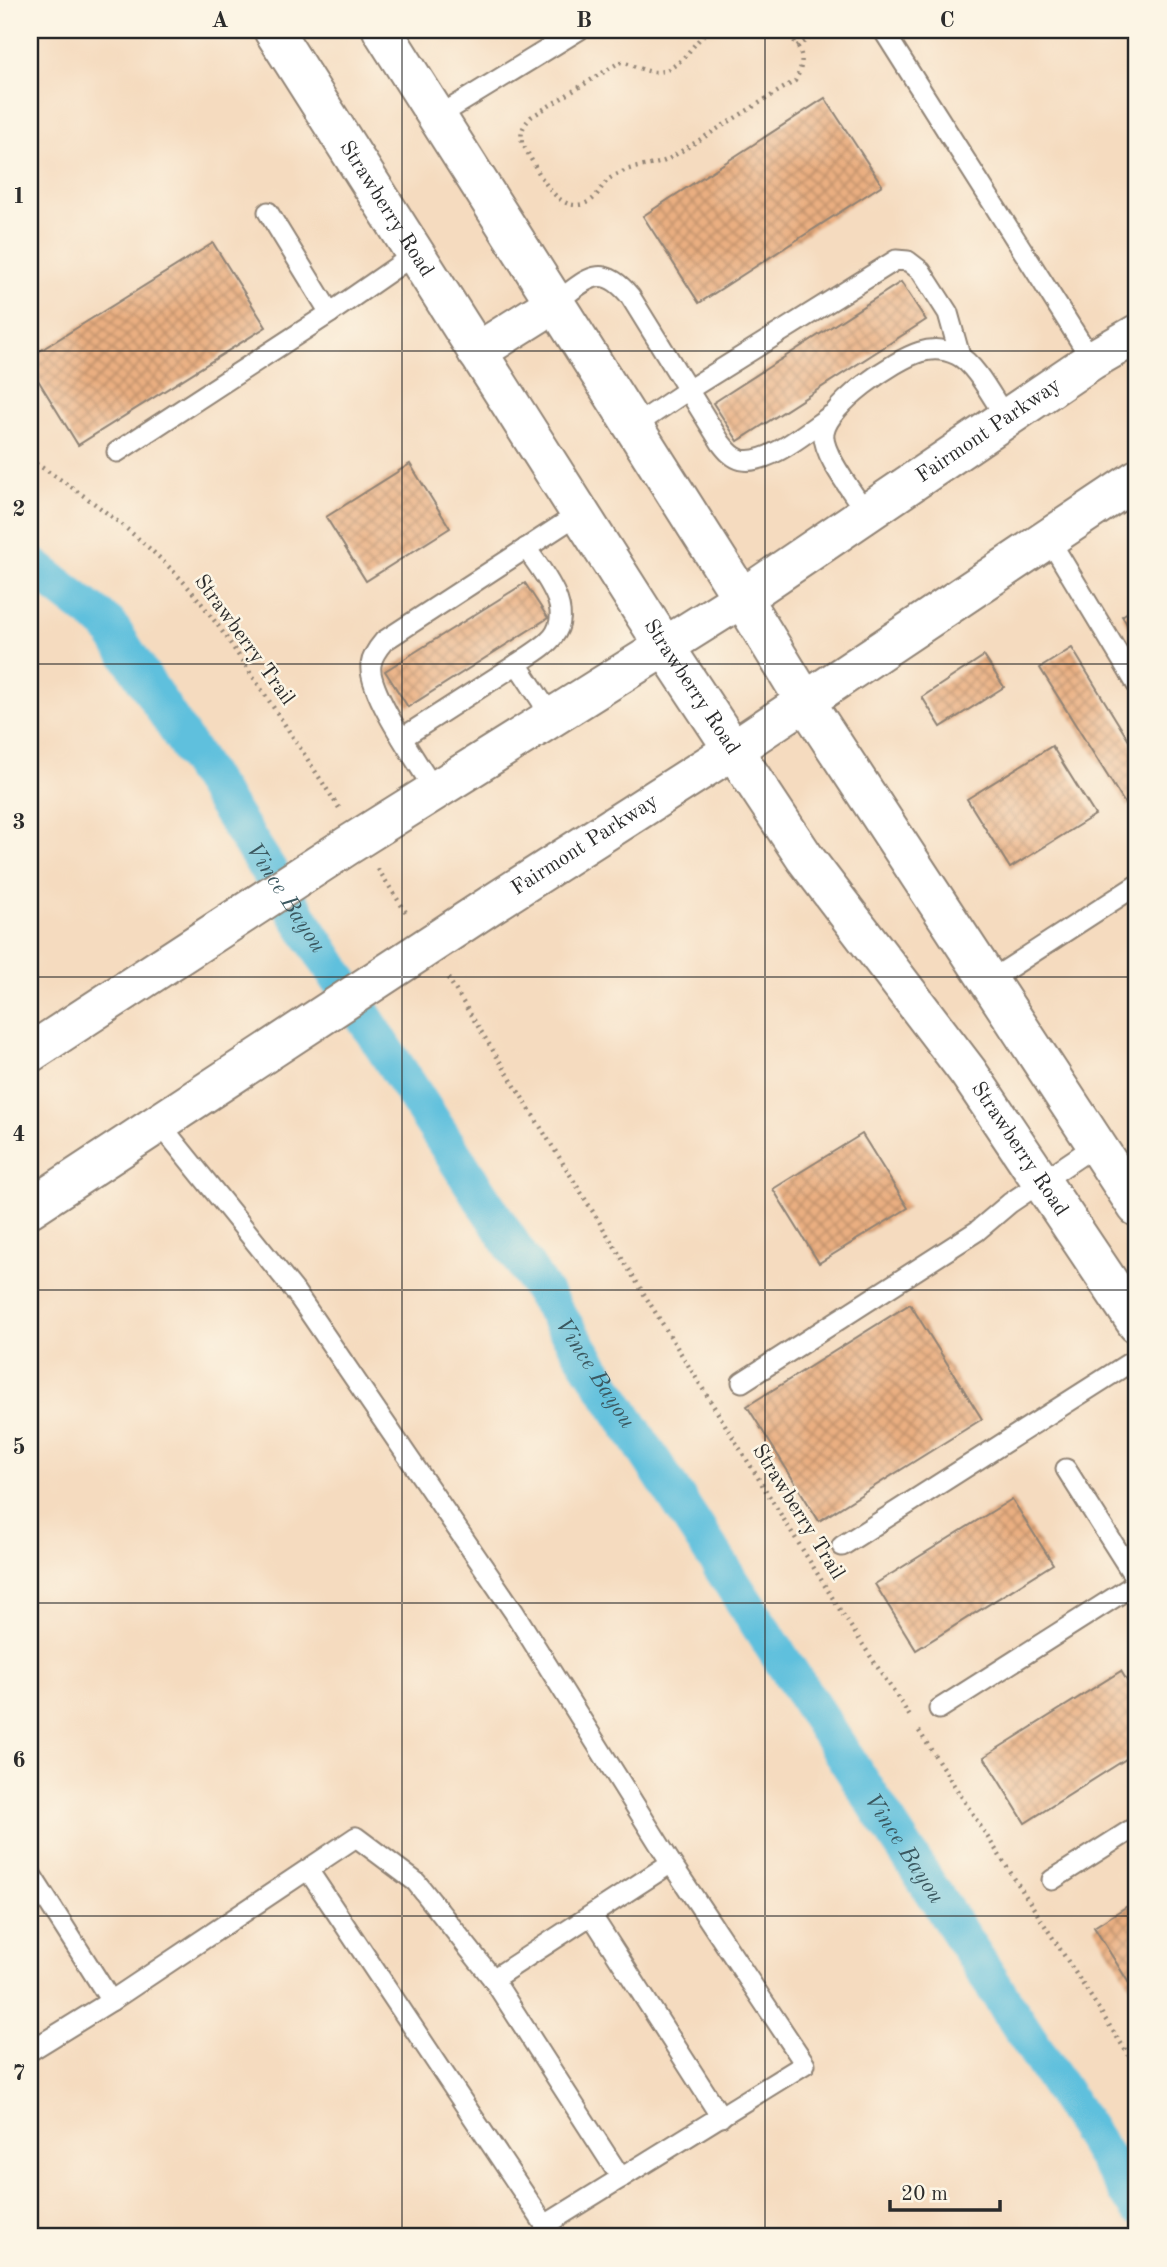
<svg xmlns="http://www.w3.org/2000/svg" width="1167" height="2267" viewBox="0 0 1167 2267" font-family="'Old Standard TT',serif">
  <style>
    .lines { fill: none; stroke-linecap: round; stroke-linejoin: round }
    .canal { stroke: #5fc0dd; stroke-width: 38 }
    .building { fill: url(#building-cross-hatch) }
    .service-casing { stroke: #908375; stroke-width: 23 }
    .tertiary-casing { stroke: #908375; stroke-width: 42 }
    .secondary-casing { stroke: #908375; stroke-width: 42 }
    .path { stroke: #908375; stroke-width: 4.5; stroke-dasharray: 2 5; stroke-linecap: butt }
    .service { stroke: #fff; stroke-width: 19 }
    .tertiary { stroke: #fff; stroke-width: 38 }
    .secondary { stroke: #fff; stroke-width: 38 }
    .grid { fill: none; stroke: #2b2b2b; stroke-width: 2; stroke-opacity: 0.55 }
    .labels { text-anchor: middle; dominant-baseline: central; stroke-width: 5; stroke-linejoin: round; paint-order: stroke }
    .street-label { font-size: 21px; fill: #2b2b2b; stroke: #fcf5e5 }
    .water-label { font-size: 23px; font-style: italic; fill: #3b5860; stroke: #fcf5e5 }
    .neatline { fill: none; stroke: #2b2b2b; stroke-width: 2.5 }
    .grid-label { font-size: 23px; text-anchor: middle; font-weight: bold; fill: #2b2b2b }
  </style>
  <defs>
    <pattern id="building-cross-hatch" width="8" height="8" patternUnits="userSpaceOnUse" patternTransform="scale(1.75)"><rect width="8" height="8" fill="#eaaf81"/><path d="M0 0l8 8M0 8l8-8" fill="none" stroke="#be8f6a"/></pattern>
  </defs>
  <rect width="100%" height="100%" fill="#fcf5e5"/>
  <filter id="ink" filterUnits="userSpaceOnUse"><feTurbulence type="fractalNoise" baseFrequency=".0143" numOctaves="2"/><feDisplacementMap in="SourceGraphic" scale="14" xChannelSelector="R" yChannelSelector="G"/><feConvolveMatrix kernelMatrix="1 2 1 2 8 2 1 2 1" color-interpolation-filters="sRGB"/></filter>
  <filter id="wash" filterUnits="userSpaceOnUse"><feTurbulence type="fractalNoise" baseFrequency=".00686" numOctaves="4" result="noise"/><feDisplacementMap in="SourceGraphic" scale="28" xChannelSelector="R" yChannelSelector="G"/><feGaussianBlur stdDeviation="1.57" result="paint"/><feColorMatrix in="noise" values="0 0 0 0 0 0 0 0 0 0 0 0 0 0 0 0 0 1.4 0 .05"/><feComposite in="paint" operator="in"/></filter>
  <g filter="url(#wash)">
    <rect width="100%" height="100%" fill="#f5dbbf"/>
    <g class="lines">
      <path class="canal" id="s1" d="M30 564 109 625 1137 2206"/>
    </g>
    <g id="blocks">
      <g class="building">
        <polygon points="825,98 882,185 699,303 643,216"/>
        <polygon points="213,243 266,327 78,445 30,367 30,357"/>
        <polygon points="901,282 926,320 738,441 713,403"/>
        <polygon points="410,464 450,528 366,581 326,517"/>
        <polygon points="525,583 548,618 408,707 385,671"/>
        <polygon points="1137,606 1137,640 1122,616"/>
        <polygon points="1072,648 1137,754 1137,801 1127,807 1040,668"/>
        <polygon points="984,656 1004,687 941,727 922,697"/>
        <polygon points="1052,746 1095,815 1010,868 967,799"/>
        <polygon points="862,1134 908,1208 819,1263 773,1189"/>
        <polygon points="910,1304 982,1419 819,1521 747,1406"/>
        <polygon points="1012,1499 1053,1564 916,1650 875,1584"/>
        <polygon points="1121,1671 1137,1697 1137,1752 1025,1823 984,1757"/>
        <polygon points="1137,1900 1137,1996 1094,1927"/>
      </g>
    </g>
  </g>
  <g filter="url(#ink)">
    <use href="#blocks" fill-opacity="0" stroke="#908375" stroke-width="2"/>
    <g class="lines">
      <defs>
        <g id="service">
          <polyline points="883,30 1092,360"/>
          <polyline points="437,117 579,30"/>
          <polyline points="268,212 330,313"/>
          <path d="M555 303C586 281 600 260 630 296L721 443C727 451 733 458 742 460 769 465 809 430 831 415"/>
          <polyline points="633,427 688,390 896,260 908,261 921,271 948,313 960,356"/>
          <polyline points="117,452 330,313 415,254"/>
          <path d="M866 513C855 495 821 453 824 433 828 405 894 360 920 352 933 348 945 349 957 355 976 364 994 401 1006 418"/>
          <polyline points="1049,539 1137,685"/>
          <path d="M517 664C528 656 540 650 549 641 579 613 542 572 526 548"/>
          <polyline points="402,738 517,664 552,717"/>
          <path d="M435 791C420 766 367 691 371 665 372 656 378 648 384 641L580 513"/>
          <polyline points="989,981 1137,885"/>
          <polyline points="742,1382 977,1231 1010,1203 1096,1145"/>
          <polyline points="1066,1469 1137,1581"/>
          <polyline points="842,1546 1137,1358"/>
          <polyline points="939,1709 1137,1583"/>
          <polyline points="308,1870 545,2225 805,2064 671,1863"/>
          <polyline points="30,1873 111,2001"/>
          <polyline points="1052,1880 1137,1826"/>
          <polyline points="592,1916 721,2117"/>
          <polyline points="493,1979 621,2178"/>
          <polyline points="30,2051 111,2001 356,1837 416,1882 493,1979 671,1863 514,1612 294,1290 159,1123"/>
        </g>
        <g id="tertiary">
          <path id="s2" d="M273 30 665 647 805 858 968 1072 1137 1324"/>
          <polyline points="382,30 742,598 805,701 1137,1207"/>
          <polyline points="477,352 555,303"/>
        </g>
        <g id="secondary">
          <path id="s3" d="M30 1053 347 846 742 598 1092 360 1137 334"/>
          <path id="s4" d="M30 1208 489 906 734 749 1137 479"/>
        </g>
      </defs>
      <use href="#service" class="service-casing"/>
      <use href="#tertiary" class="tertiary-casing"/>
      <use href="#secondary" class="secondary-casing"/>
      <g class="path">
        <path d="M709 30C693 42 681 70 658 72 646 73 632 64 620 62L531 117C523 126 520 131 522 143 536 165 555 218 588 202 597 198 600 188 606 182 609 178 616 175 620 173 634 165 652 167 667 160L795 81C808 57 800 50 787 30"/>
        <polyline points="797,46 823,30"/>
        <path d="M30 460C83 493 133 530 177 575 203 602 224 634 245 665 277 712 308 760 339 808"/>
        <polyline points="378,869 407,914"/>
        <polyline points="448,978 840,1610 911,1718"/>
        <polyline points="919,1731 1137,2068"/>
      </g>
      <use href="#service" class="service"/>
      <use href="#tertiary" class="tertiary"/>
      <use href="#secondary" class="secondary"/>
    </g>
  </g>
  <path class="grid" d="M402 30V2237M765 30V2237M30 351H1137M30 664H1137M30 977H1137M30 1290H1137M30 1603H1137M30 1916H1137"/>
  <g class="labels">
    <g class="street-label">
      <text stroke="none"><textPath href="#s2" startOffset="212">Strawberry Road</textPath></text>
      <text stroke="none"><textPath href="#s3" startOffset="1143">Fairmont Parkway</textPath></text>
      <text transform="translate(244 640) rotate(54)">Strawberry Trail</text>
      <text stroke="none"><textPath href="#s2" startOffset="779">Strawberry Road</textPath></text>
      <text stroke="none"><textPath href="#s4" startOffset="663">Fairmont Parkway</textPath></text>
      <text stroke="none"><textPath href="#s2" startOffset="1346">Strawberry Road</textPath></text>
      <text transform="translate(798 1512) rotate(58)">Strawberry Trail</text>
    </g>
    <g class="water-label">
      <text stroke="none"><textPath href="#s1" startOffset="425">Vince Bayou</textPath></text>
      <text stroke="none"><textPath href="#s1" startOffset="992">Vince Bayou</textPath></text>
      <text stroke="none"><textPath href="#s1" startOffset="1559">Vince Bayou</textPath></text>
    </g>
  </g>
  <rect width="1167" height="2267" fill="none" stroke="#fcf5e5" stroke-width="77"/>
  <path d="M890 2200v10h110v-10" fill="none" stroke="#2b2b2b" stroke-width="3.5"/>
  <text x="901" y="2200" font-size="21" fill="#2b2b2b" stroke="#fcf5e5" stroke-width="5" paint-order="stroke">20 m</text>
  <rect x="38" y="38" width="1090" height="2190" class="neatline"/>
  <g class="grid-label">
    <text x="220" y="27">A</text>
    <text x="584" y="27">B</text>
    <text x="947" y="27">C</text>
    <text x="19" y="203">1</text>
    <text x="19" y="516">2</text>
    <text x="19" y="829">3</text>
    <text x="19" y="1141">4</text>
    <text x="19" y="1454">5</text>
    <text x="19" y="1767">6</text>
    <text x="19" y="2080">7</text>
  </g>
</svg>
